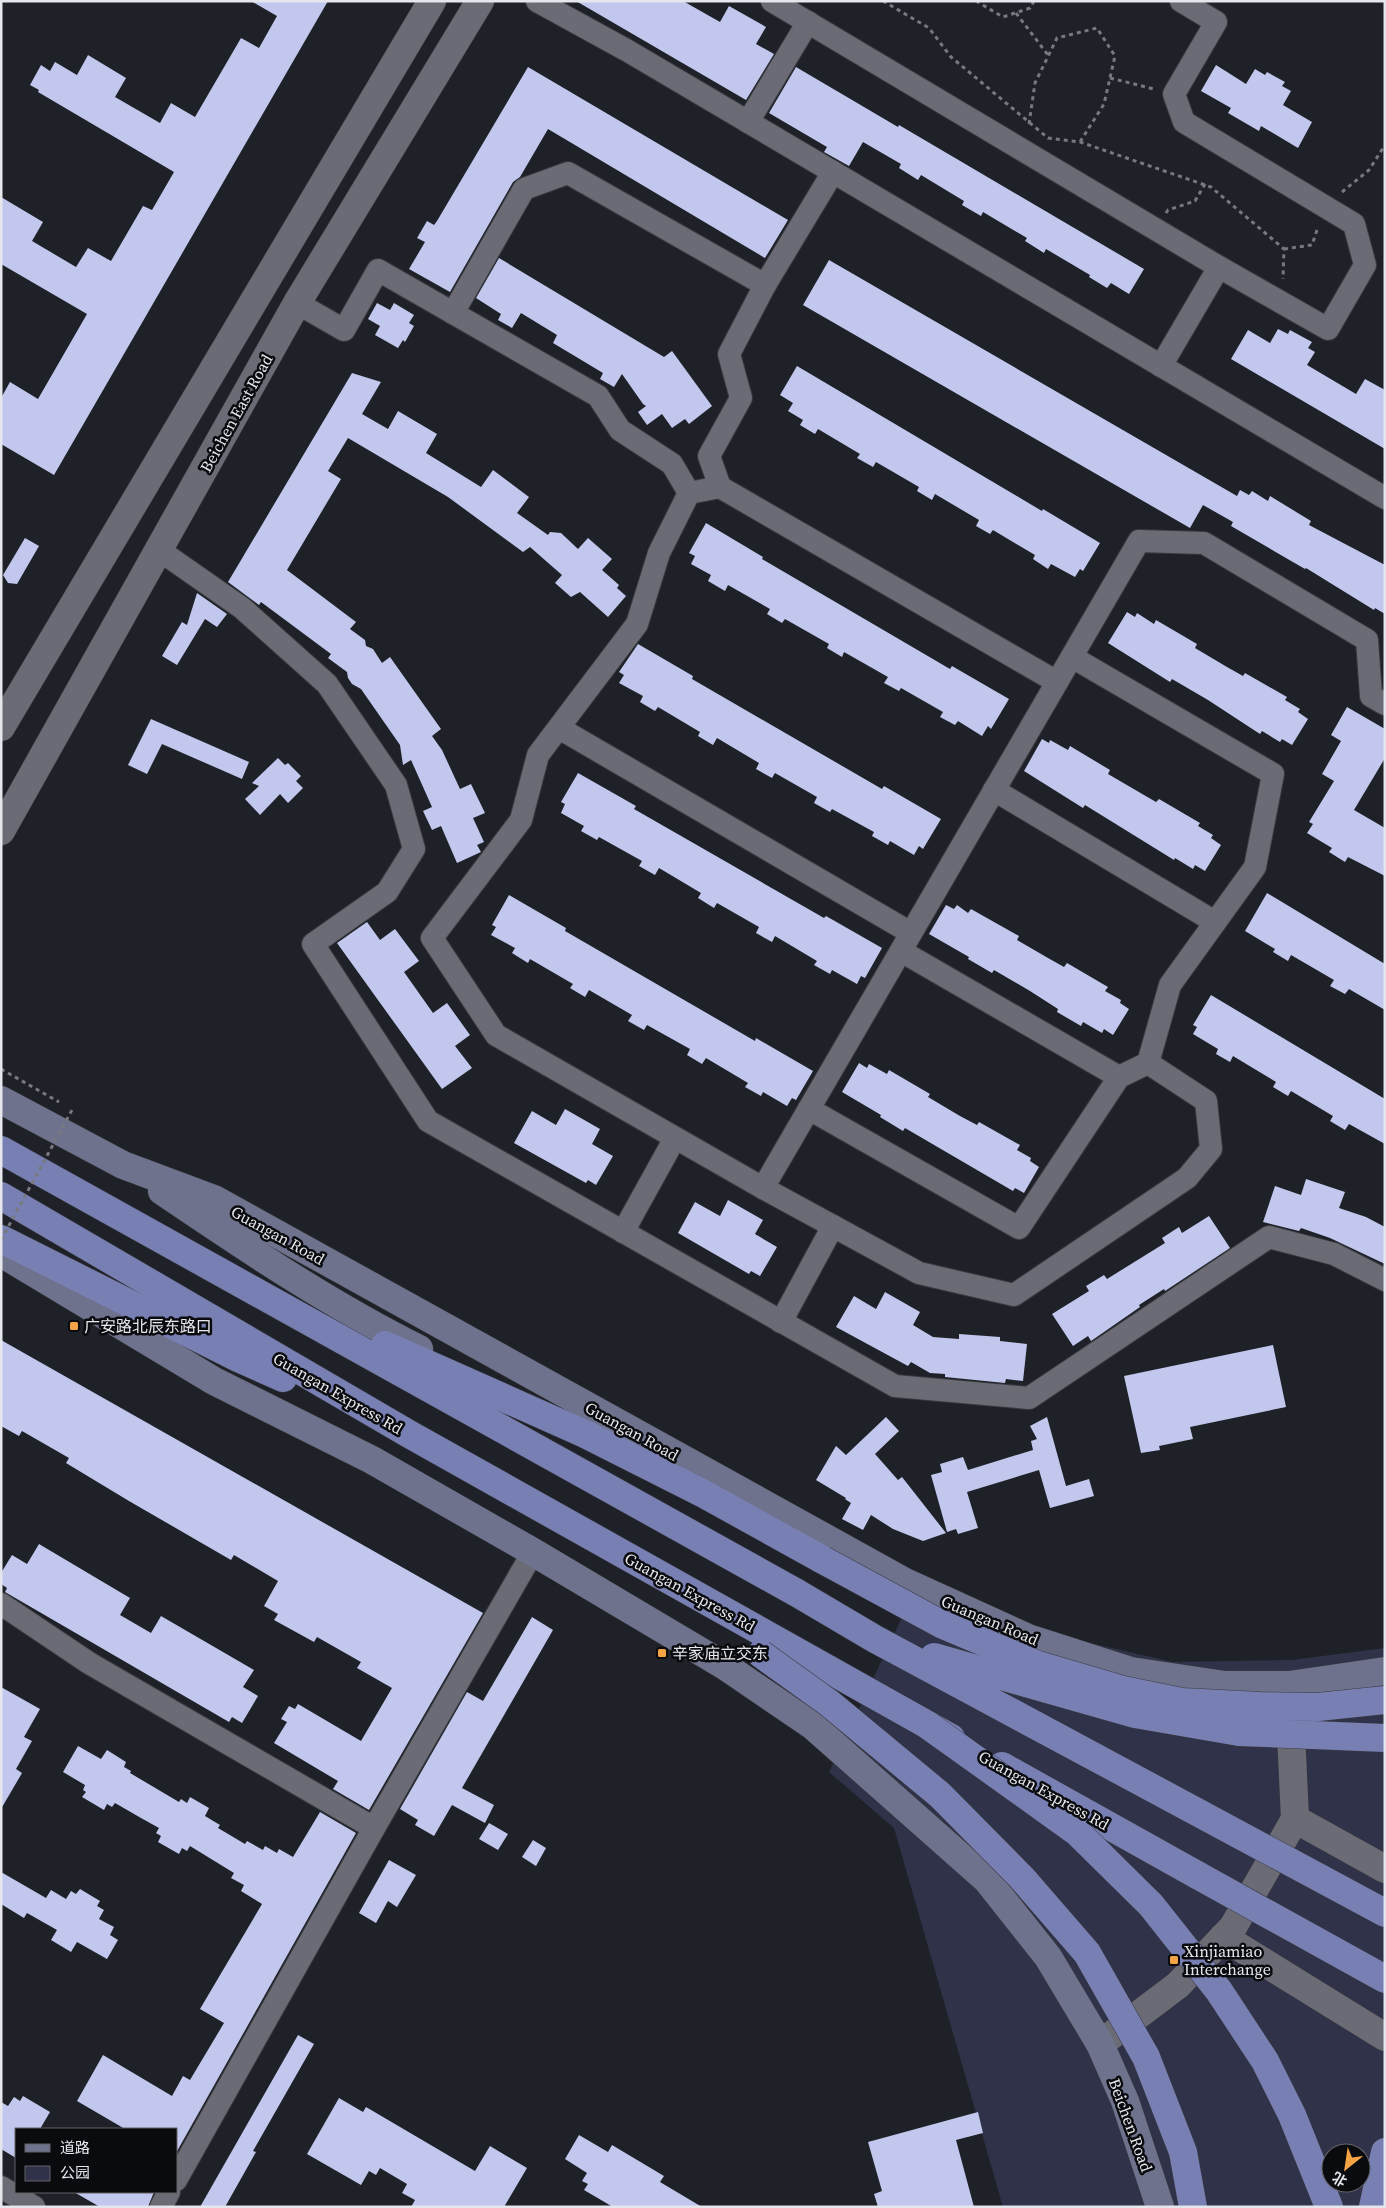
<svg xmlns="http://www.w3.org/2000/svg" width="1386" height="2208" viewBox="0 0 1386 2208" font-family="'Source Serif 4','Noto Sans SC',serif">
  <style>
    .green { fill: #2f3248; fill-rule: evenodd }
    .building { fill: #c2c8ed }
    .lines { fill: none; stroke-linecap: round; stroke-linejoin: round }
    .minor-casing { stroke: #3a3b41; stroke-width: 24 }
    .tertiary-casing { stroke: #3a3b41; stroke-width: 29 }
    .secondary-casing { stroke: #3a3b41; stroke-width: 29 }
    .trunk-casing { stroke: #3a3b41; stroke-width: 29 }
    .path { stroke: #78797f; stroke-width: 3; stroke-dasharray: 4 4; stroke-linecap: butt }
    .minor { stroke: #6a6b74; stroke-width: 22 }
    .tertiary { stroke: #6a6b74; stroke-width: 28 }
    .secondary { stroke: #6f728c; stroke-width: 28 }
    .trunk { stroke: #787fb3; stroke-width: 28 }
    .trunk-bridge-casing { stroke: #3a3b41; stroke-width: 29; stroke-linecap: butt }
    .path-bridge { stroke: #78797f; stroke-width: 3; stroke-dasharray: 4 4; stroke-linecap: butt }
    .trunk-bridge { stroke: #787fb3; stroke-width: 28 }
    .poi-dot { fill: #f4a444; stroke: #0a0b0e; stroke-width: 2 }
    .labels { text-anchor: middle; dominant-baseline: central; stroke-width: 5; stroke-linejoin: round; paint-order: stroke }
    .street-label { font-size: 16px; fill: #e6e7ec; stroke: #0a0b0e }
    .poi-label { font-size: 16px; fill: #e6e7ec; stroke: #0a0b0e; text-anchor: start }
  </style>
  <rect width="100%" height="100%" fill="#1f2128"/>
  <path class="green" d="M922 1575 1050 1634 1173 1662 1292 1660 1385 1648V2207H1003L894 1828 829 1772ZM1331 2153H1361V2183H1331Z"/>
  <g class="building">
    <polygon points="251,1 328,1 54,475 1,444 1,398 10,382 38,399 87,314 1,264 1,197 43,222 32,241 76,267 88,248 111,261 143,206 152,210 174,172 38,92 39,90 30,85 41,65 50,71 55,62 77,75 88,55 126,78 115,97 160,123 171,103 195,117 241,38 259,48 277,16"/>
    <polygon points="576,1 683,1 720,22 729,6 766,27 756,44 774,54 746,100"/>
    <polygon points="1216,65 1246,84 1255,69 1265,75 1267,72 1285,82 1282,86 1291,91 1283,105 1312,122 1298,148 1261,126 1259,131 1228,113 1231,108 1201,91"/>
    <polygon points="528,67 788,220 765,258 548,129 520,177 513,182 450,292 409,269 425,242 417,238 427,221 434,225 437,221"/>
    <polygon points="796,67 898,127 899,125 1144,269 1129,294 1111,283 1107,288 1089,277 1090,275 1046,249 1044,253 1025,241 1027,238 983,212 981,216 962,205 964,201 921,175 918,180 899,168 901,164 863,142 849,166 824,152 827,147 769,113"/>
    <polygon points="499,258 664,357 672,351 712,406 689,424 685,419 672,428 662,414 647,425 638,412 646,406 643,404 622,374 614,387 600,379 603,373 553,343 557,335 521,313 512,328 498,320 501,314 476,298"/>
    <polygon points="829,260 1237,496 1240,490 1249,495 1252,491 1268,501 1270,496 1311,521 1309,525 1385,565 1385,614 1375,608 1374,610 1306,568 1305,569 1231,526 1233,522 1203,505 1190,528 803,305"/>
    <polygon points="377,303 390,310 394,303 414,315 409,323 414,326 405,342 403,340 398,348 375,335 380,326 368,319"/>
    <polygon points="1278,329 1288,334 1290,330 1312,342 1308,348 1315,352 1307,365 1356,394 1365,379 1385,390 1385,449 1231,359 1248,330 1270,343"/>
    <polygon points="797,366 1042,511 1043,509 1100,543 1083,571 1080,569 1075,577 1051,564 1048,569 1033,559 1035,555 993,530 990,534 976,526 979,520 935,494 932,500 917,491 919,487 876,462 873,467 857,458 860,454 818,429 815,434 800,425 803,420 788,411 793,403 780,395"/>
    <polygon points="352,373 381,382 362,414 388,429 398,411 437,434 426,453 481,487 493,470 529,497 517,513 548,535 550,532 561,533 578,549 588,538 612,559 602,570 619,585 617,588 626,596 608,617 580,592 571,597 555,583 562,575 530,547 523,552 448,497 348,438 328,471 341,479 287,570 356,622 350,629 365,640 366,646 373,649 382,663 390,657 441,729 432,736 442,750 460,789 471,784 485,813 473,818 484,842 477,845 481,852 457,863 441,826 432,830 423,811 432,807 411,760 403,765 400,745 361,689 352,684 348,678 347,672 328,658 331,654 261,602 259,605 228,582"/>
    <polygon points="706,523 763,557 762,559 950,669 952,666 1009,699 991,729 988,726 982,736 958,721 955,725 940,717 943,712 901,688 899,691 884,683 888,677 844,652 842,657 827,648 829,644 785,619 782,623 767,614 770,609 728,585 725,591 708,581 711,575 691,564 695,556 689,553"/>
    <polygon points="25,538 39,546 17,584 8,583 3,575"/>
    <polygon points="197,593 227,614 217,627 205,619 177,665 162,656 182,622 187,625"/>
    <polygon points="1127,612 1135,617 1137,613 1154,624 1156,620 1197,644 1195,648 1227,667 1243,676 1245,673 1287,697 1285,700 1300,709 1298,712 1308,719 1292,745 1282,739 1280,742 1262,731 1260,734 1208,700 1172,679 1170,682 1108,643"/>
    <polygon points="638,644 693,676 692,679 882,789 884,786 941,819 923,849 919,846 914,855 890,841 888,845 872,836 874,832 832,809 830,812 814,803 817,797 775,773 772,778 756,769 759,763 717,738 713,745 698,736 700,732 658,707 655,711 640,702 643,696 619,683 624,675 619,672"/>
    <polygon points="1347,707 1385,729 1385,758 1354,810 1385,828 1385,876 1348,857 1345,862 1329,852 1332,848 1307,833 1313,824 1309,822 1334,781 1322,774 1341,741 1331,735"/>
    <polygon points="151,719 249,762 242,779 162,744 147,774 128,765"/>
    <polygon points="1042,739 1049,743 1050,740 1068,750 1070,746 1110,770 1108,774 1156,802 1159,799 1200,823 1198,826 1213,835 1211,838 1221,845 1205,871 1195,865 1193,869 1175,858 1174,860 1085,805 1083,808 1024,771"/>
    <polygon points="278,758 285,765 288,763 301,776 296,781 303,788 288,803 280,794 260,815 245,799 259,786 252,783"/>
    <polygon points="578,773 636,806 634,809 824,918 826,916 882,948 865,978 861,976 857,984 832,970 830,974 814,965 817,961 775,936 772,942 756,933 759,927 717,903 714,908 698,898 701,893 659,868 655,875 639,866 642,861 599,837 597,840 581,831 584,826 561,813 565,804 561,802"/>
    <polygon points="1267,893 1385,964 1385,1010 1349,989 1345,994 1330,986 1334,980 1291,955 1288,961 1273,952 1275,949 1245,931"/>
    <polygon points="509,895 566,928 565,931 755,1041 756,1038 813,1071 796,1100 792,1098 787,1106 763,1092 761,1096 745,1087 748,1083 706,1058 702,1064 687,1055 690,1049 647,1025 644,1030 628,1021 632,1015 589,990 585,997 570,988 573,984 530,959 528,963 512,953 515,948 491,935 496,927 492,925"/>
    <polygon points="946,905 954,909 957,905 968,913 971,909 1019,936 1017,940 1048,958 1064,967 1067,963 1108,987 1105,991 1121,1000 1120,1003 1129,1009 1113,1035 1104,1029 1102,1033 1083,1022 1081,1026 1057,1012 1058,1009 1030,991 994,970 992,973 968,959 969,957 929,934"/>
    <polygon points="367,922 380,940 395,929 419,961 404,972 433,1013 447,1003 470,1035 455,1046 472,1068 442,1089 337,943"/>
    <polygon points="1211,995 1385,1099 1385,1144 1349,1124 1345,1130 1330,1121 1333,1116 1291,1091 1288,1096 1273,1087 1276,1082 1233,1056 1230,1062 1216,1054 1218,1049 1193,1034 1197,1027 1193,1025"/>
    <polygon points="859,1063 867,1068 869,1064 887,1074 889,1070 930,1094 928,1097 960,1116 977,1125 979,1122 1020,1145 1017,1150 1031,1158 1030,1161 1039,1167 1024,1193 1015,1188 1013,1191 905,1128 903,1131 880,1117 881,1115 842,1092"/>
    <polygon points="565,1109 600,1129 592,1144 613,1156 596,1185 588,1180 586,1183 514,1143 532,1111 556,1125"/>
    <polygon points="1306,1179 1345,1192 1339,1208 1366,1217 1385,1227 1385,1264 1330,1238 1301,1228 1299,1231 1263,1222 1275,1186 1301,1195"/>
    <polygon points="728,1200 763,1220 755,1234 777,1247 760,1276 751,1271 749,1274 678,1233 695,1202 720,1216"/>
    <polygon points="1209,1216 1230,1248 1165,1291 1164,1289 1139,1305 1140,1307 1091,1341 1088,1336 1073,1346 1052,1314 1089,1291 1086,1286 1104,1275 1107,1279 1165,1243 1162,1238 1179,1227 1182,1233"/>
    <polygon points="885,1292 920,1312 913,1325 933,1337 959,1339 959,1334 1000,1337 1000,1341 1027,1344 1023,1381 1006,1379 1005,1383 945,1377 945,1374 930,1373 911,1362 908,1366 836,1327 854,1296 876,1309"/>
    <polygon points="1,1340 483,1613 369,1810 333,1789 338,1781 274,1743 287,1722 281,1719 289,1706 295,1709 298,1704 361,1741 392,1688 357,1668 361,1662 317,1637 314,1642 274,1620 278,1614 264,1606 278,1581 234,1555 231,1560 129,1501 66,1463 69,1458 22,1431 19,1436 1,1426"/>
    <polygon points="1273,1345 1286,1407 1190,1427 1193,1439 1159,1446 1160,1450 1141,1453 1124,1376"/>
    <polygon points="886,1417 899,1431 875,1454 898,1480 902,1477 946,1533 923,1541 893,1529 871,1515 863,1530 842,1519 851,1503 845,1499 846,1498 816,1480 836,1446 846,1455"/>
    <polygon points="1047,1417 1066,1486 1089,1479 1094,1496 1050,1508 1039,1470 967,1492 978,1528 958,1534 956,1529 947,1532 931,1475 942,1472 940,1464 963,1457 968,1470 1033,1450 1031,1441 1037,1439 1030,1426"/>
    <polygon points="39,1544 130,1598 120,1615 151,1633 161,1616 254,1670 243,1687 258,1696 242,1723 232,1717 229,1722 5,1592 7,1588 1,1584 1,1573 12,1555 27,1564"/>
    <polygon points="532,1617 553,1630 462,1788 494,1805 485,1823 452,1805 434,1836 415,1825 418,1820 400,1809 467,1692 483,1701"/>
    <polygon points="1,1687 40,1709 24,1737 32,1741 16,1769 22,1773 1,1809"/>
    <polygon points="78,1746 101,1759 107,1750 126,1762 124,1767 131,1771 130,1773 179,1802 181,1799 187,1803 190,1797 209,1808 205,1816 220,1825 218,1828 245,1844 247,1841 263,1850 265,1846 277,1853 279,1849 293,1857 320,1812 356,1833 176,2153 176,2129 125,2129 77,2101 103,2055 172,2096 183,2076 190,2080 224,2023 200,2009 262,1904 241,1891 244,1885 231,1878 234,1873 190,1846 187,1851 182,1848 179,1854 158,1842 161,1836 156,1833 159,1828 141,1818 115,1803 112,1807 107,1804 104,1810 82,1797 86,1792 83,1790 85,1785 63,1772"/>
    <polygon points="489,1823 508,1834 498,1850 479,1839"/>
    <polygon points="533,1840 546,1848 536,1866 522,1857"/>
    <polygon points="389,1860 416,1875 397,1907 388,1901 376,1923 359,1913"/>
    <polygon points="1,1872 46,1898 51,1890 66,1899 71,1891 76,1894 80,1889 100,1901 97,1906 104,1910 99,1919 114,1927 110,1935 118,1940 107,1959 77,1942 71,1952 51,1940 57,1930 27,1913 24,1918 1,1904"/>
    <polygon points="298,2035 314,2044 253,2151 256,2152 225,2207 200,2207"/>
    <polygon points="23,2096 50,2112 40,2129 16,2129 16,2158 1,2149 1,2102 8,2106 14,2097 20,2101"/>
    <polygon points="339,2098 363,2112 366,2107 475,2171 490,2146 527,2168 504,2207 411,2207 415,2200 402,2193 407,2184 380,2168 376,2175 369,2171 361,2185 307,2154"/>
    <polygon points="978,2112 983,2133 956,2140 974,2207 878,2207 874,2194 882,2191 868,2142"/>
    <polygon points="579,2135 608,2152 612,2145 664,2176 660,2182 702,2207 613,2207 584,2190 588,2184 582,2181 587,2173 565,2159"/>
    <polygon points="74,2192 154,2192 148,2207 100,2207"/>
  </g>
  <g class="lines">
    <defs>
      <g id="minor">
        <polyline points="537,1 628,51 1385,498"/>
        <polyline points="772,1 1219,267 1328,329 1365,265 1354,224 1184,122 1174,94 1216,22 1181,1"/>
        <polyline points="748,122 808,22"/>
        <polyline points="833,172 765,285 729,354 741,398 709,456 720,487 689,493 659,553 637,624 538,755 521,820 432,938 496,1035 763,1188 1139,541 1204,543 1367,640 1371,696 1385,704"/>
        <polyline points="297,303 344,330 378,270 598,396 620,430 672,464 689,493"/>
        <polyline points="453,313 524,189 568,173 765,285"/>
        <polyline points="1161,366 1219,267"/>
        <polyline points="720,487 1057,682"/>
        <polyline points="159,550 242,608 327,684 396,785 414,849 387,892 313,944 428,1121 895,1386 1029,1398 1269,1237 1334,1254 1385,1280"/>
        <polyline points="559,728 911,933"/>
        <polyline points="994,790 1215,922"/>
        <polyline points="901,951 1119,1077"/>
        <polyline points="809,1109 1019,1228 1119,1077 1148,1063 1170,985 1255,867 1273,774 1072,657"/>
        <polyline points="763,1188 919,1273 1014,1295 1187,1178 1211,1149 1206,1101 1148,1063"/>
        <polyline points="623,1232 675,1138"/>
        <polyline points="781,1322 833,1226"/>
        <polyline points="1,1604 89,1663 374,1828"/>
        <polyline points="176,2180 374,1828 533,1552"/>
        <polyline points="1,2187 34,2207"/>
        <polyline points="161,2207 169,2192"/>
      </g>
      <g id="tertiary">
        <polyline points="1,727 432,1"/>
        <polyline points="1,831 297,303 480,1"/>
        <polyline points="1295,1819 1385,1869"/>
        <polyline points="1223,1937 1385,2037"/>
        <polyline points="1100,2044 1178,1985 1233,1927 1295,1819 1290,1711"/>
      </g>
      <g id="secondary">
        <polyline points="1,1100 123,1165 214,1199 905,1582 1028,1638 1131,1671 1225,1685 1289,1685 1385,1671"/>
        <path d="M162 1191C246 1248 329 1304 419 1349"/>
        <polyline points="1,1253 214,1381 372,1460 533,1552 725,1666 813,1726 987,1880 1048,1957 1100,2044 1125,2101 1160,2207"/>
      </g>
      <g id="trunk">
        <polyline points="1,1150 797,1593"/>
        <polyline points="1,1196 409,1434 951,1738"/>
        <polyline points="1,1239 238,1358 283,1378"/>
        <polyline points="385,1345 585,1434 704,1494 823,1560"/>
        <polyline points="1002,1766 1199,1876"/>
        <polyline points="1373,2207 1385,2152"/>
      </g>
    </defs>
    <use href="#minor" class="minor-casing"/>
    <use href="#tertiary" class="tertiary-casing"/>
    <use href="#secondary" class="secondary-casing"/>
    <use href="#trunk" class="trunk-casing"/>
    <g class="path">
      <polyline points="883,1 929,28 951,57 1048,138 1080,142 1211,187 1284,249 1283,279"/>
      <polyline points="976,1 1003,17 1030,8 1034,1"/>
      <polyline points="1016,13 1048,55"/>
      <polyline points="1110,78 1154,89"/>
      <polyline points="1029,124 1035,83 1057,38 1097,28 1115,56 1104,104 1080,142"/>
      <polyline points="1342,192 1369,170 1385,145"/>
      <polyline points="1166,213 1168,210 1195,201 1205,184"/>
      <polyline points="1284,249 1312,245 1318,227"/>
      <polyline points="1,1069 59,1102"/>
    </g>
    <use href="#minor" class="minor"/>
    <use href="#tertiary" class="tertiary"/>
    <use href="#secondary" class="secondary"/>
    <use href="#trunk" class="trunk"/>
    <defs>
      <g id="trunk-bridge">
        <polyline points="823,1560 941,1624 1038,1665 1123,1690 1182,1702 1260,1706 1318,1707 1385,1700"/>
        <polyline points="797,1593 875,1639 1385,1913"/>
        <polyline points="761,1654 829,1703 940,1795 1022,1878 1087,1953 1146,2057 1183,2152 1193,2207"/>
        <polyline points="934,1657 1135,1714 1239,1732 1385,1738"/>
        <polyline points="929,1726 1077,1832 1151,1905 1219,1991 1265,2061 1292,2115 1329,2207"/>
        <polyline points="1199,1876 1385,1979"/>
      </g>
    </defs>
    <use href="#trunk-bridge" class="trunk-bridge-casing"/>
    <polyline class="path-bridge" points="1,1240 72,1110"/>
    <use href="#trunk-bridge" class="trunk-bridge"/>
  </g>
  <g class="poi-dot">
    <rect x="69" y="1321" width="10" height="10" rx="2.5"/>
    <rect x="657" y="1648" width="10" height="10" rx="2.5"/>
    <rect x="1169" y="1955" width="10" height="10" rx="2.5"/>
  </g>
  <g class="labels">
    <g class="street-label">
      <text transform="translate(236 413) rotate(-61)">Beichen East Road</text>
      <text transform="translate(278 1235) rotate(29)">Guangan Road</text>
      <text transform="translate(338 1393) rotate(30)">Guangan Express Rd</text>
      <text transform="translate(632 1431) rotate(29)">Guangan Road</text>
      <text transform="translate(690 1592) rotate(29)">Guangan Express Rd</text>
      <text transform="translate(990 1620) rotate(23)">Guangan Road</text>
      <text transform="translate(1044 1790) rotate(29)">Guangan Express Rd</text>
      <text transform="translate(1131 2125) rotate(70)">Beichen Road</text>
    </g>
    <g class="poi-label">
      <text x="84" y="1326">广安路北辰东路口</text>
      <text x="672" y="1653">辛家庙立交东</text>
      <text x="1184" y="1951">Xinjiamiao<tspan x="1184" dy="18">Interchange</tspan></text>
    </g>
  </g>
  <rect width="1386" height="2208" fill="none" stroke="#e6e7ec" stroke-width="5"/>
  <rect x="15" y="2128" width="162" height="65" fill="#0a0b0e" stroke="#626367"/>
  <rect x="25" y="2144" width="25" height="8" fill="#6f728c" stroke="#626367"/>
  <text x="60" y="2153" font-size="15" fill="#e6e7ec">道路</text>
  <rect x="25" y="2166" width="25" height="15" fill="#2f3248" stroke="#626367"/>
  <text x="60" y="2178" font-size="15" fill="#e6e7ec">公园</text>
  <g transform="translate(1346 2168) rotate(210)"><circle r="24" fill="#0a0b0e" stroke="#626367"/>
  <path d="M0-4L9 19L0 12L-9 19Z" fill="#f4a444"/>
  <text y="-8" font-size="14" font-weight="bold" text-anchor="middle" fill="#e6e7ec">北</text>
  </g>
</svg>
